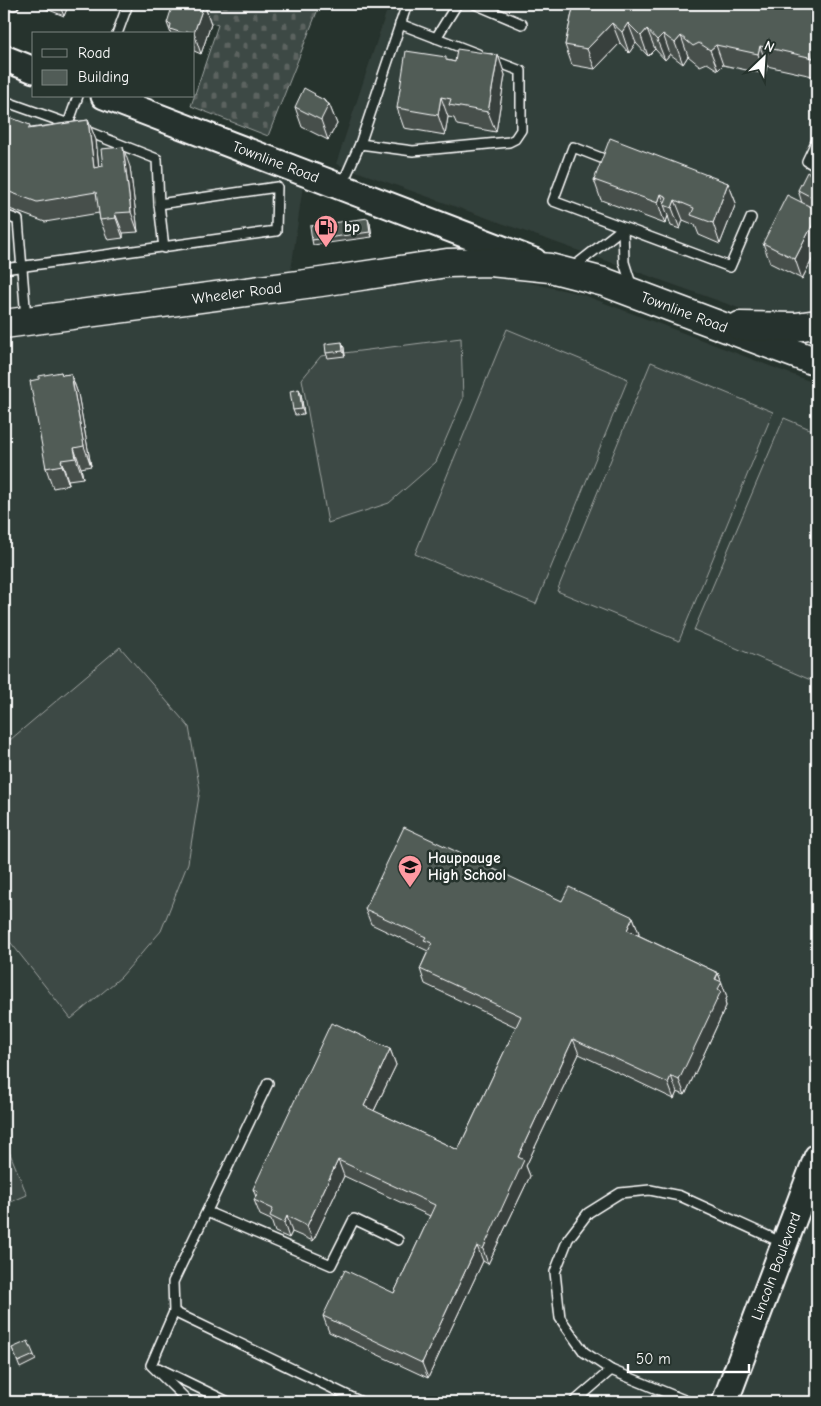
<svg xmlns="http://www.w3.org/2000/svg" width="821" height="1406" viewBox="0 0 821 1406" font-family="'Comic Neue',sans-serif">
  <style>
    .built { fill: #333f3a }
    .cemetery { fill: url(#cemetery-stones); stroke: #9ea4a2 }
    .garden { fill: #3e4944; stroke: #9ea4a2 }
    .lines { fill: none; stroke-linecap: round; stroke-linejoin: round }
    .lane-casing { stroke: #fff; stroke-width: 12 }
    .secondary-casing { stroke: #fff; stroke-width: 29 }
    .primary-casing { stroke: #fff; stroke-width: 31 }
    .lane { stroke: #26332d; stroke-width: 9 }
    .secondary { stroke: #26332d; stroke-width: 25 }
    .primary { stroke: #26332d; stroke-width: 28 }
    .wall { fill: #464f4b; stroke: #fff }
    .shaded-wall { fill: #39403d; stroke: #fff }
    .building { fill: #515c57; stroke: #fff }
    .labels { text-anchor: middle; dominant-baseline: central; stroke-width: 5; stroke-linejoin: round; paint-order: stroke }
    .street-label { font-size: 15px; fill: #fff; stroke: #26332d }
    .poi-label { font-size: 15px; font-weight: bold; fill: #fff; stroke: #26332d; text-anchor: start }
  </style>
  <defs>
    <pattern id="cemetery-stones" width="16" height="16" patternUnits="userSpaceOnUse" patternTransform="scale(1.25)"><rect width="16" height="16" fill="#3e4944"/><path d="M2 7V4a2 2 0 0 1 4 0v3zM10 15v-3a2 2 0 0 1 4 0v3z" fill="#5b6460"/></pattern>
  </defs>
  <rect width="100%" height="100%" fill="#26332d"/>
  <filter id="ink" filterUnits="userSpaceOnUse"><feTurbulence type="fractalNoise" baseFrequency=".02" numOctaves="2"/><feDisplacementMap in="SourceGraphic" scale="10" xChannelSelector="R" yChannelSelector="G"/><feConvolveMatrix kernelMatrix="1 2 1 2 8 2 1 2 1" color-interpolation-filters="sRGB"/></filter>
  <g filter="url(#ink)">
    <g class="built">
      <polygon points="389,4 817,4 817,336 336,164"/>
      <polygon points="4,69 34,81 34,96 74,96 303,185 291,271 253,302 450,275 516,280 581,294 817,384 817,1128 712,1402 4,1402"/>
      <polygon points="817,1191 817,1402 732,1402"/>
    </g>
    <polygon class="cemetery" points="187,4 320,4 268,136 191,106 218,25 183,13"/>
    <g class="garden">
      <polygon points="507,329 628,379 536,604 415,554"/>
      <polygon points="461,338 463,399 436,462 389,503 328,523 302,379 321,356"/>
      <polygon points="651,362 773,412 679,641 557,591"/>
      <polygon points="784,418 817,432 817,670 813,681 694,630"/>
      <polygon points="120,647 189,727 200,790 188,863 161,931 121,977 71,1019 4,934 4,745"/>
      <polygon points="4,1139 27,1195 4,1205"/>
    </g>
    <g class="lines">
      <defs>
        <g id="lane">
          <polyline points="14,4 14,5"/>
          <polyline points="475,4 522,24"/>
          <polyline points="400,24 478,54"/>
          <polyline points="117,34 128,4"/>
          <polyline points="436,38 457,4"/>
          <polyline points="4,101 66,123 157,159 159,204 277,187 276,231 4,269"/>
          <polyline points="68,124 78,96"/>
          <polyline points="817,140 807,161 817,167"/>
          <polyline points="360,144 413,151 509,142 515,139 521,130 521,71 490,59"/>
          <polyline points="609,161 573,147 553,201 730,267 751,218"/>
          <polyline points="342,185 360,144 407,4"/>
          <polyline points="159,204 164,248"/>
          <polyline points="4,215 18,220 26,318"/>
          <polyline points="623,228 624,262 632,287"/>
          <polyline points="572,268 623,228"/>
          <polyline points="207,1212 331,1265 354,1219 398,1240"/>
          <polyline points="174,1312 361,1402"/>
          <polyline points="158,1368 228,1402"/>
          <polyline points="189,1402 151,1365 174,1312 173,1282 268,1083"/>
          <polyline points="574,1402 611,1370"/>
          <polyline points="689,1402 611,1370 584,1352 560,1318 555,1272 568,1239 588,1213 620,1193 650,1190 680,1196 783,1243"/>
        </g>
        <g id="secondary">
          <polyline points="4,58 34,70"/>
          <path id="s1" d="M104 96 534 261"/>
          <path id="s2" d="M725 1402 817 1157"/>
        </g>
        <g id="primary">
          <path id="s3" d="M4 324 321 282 447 263 490 262 550 268 604 282 817 362"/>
          <polyline points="740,326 796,327 817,324"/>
        </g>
      </defs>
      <use href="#lane" class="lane-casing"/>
      <use href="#secondary" class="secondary-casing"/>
      <use href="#primary" class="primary-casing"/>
      <use href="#lane" class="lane"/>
      <use href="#secondary" class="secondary"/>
      <use href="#primary" class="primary"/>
    </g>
    <g class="wall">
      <polygon points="34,4 69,4 64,16"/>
      <polygon points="204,4 211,24 201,54 194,51 194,52 194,34 171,34 167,23"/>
      <polygon points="574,4 817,4 817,77 767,66 765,74 723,65 718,70 707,63 700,66 688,56 683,64 670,54 665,60 655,49 648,56 636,43 629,53 620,43 595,69 572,65 565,45"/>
      <polygon points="498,55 505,75 496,132 457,125 454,118 448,117 445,135 404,128 397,108 447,60 455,62"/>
      <polygon points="315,96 324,100 325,102 329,104 337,124 328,140 302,127 295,107"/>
      <polygon points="4,115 31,128 88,120 96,140 99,167 130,167 138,232 123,233 123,238 108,240 100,220 99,213 45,222 4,207"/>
      <polygon points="817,174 817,250 802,279 770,263 763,243 802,203 798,190 816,177"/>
      <polygon points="594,180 728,183 736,203 720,244 699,235 695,225 683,220 680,229 671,226 668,216 665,224 601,200"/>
      <polygon points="370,223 372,237 313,245 312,240"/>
      <polygon points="342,342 344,348 345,356 328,358 326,353"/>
      <polygon points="61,372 62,375 71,374 78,394 91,466 81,468 83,478 68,480 69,485 53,488 46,468 39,379"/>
      <polygon points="299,389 301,394 304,414 295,415 293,410"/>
      <polygon points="562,901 633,917 639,933 638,935 718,973 727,997 725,1002 726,1006 685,1095 677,1092 674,1099 579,1054 526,1166 530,1176 488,1264 483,1261 428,1378 329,1332 323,1316 394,1293 430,1216 344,1176 313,1241 292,1232 289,1238 275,1232 271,1220 260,1215 254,1200 256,1197 253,1189 390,1049 396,1065 374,1111 458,1150 516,1027 425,984 420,969 428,951 371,924 365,909"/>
      <polygon points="12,1348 34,1355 36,1360 20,1368"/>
    </g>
    <g class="shaded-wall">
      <polygon points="59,4 69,4 64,16"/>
      <polygon points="204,4 211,24 201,54 194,33"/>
      <polygon points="612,23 620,43 595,69 587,49"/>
      <polygon points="628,23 636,43 629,53 622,32"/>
      <polygon points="647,29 655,49 648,56 641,36"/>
      <polygon points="817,32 817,71 813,58"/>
      <polygon points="663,34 670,54 665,60 657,40"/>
      <polygon points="681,36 688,56 683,64 675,43"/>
      <polygon points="716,45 723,65 718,70 710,50"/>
      <polygon points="760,46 767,66 765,74 758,54"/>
      <polygon points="498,55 505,75 496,132 488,112"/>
      <polygon points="441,97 448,117 445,135 438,115"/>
      <polygon points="324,100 327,108 329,104 337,124 328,140 321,120"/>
      <polygon points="88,120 96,140 101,188 94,168"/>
      <polygon points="123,147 130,167 138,232 131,212"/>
      <polygon points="728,183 736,203 720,244 713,223"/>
      <polygon points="661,194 666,206 664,205 668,216 665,224 658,203"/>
      <polygon points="675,200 683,220 680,229 672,208"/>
      <polygon points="115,213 123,233 123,238 116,218"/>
      <polygon points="817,216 817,250 802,279 795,259"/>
      <polygon points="368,218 370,223 372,237 370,232"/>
      <polygon points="342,342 344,348 345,356 343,351"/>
      <polygon points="71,374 78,394 91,466 84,446"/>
      <polygon points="299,389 301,394 304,414 302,409"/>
      <polygon points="74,448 81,468 83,478 76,458"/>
      <polygon points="61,460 68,480 69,485 62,465"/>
      <polygon points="633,917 639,933 633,946 627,930"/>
      <polygon points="718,973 727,997 725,1002 726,1006 685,1095 679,1080"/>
      <polygon points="573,1039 579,1054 526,1166 530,1176 488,1264 483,1249 518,1157"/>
      <polygon points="390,1049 396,1065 369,1121 364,1106"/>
      <polygon points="671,1076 677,1092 674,1099 668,1083"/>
      <polygon points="338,1160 344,1176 313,1241 307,1226"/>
      <polygon points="287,1216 292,1232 289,1238 284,1223"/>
      <polygon points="477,1246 483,1261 428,1378 422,1363"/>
    </g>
    <g class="building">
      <polygon points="173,4 204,4 194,33 187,31 186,34 185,34 170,29 171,24 167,23"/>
      <polygon points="574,4 817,4 817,32 813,58 760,46 758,54 716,45 710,50 699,43 693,46 681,36 675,43 663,34 657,40 647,29 641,36 628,23 622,32 612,23 587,49 565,45"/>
      <polygon points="457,49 498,55 488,112 449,105 451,99 441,97 438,115 397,108 406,51 446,57 446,60 455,62"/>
      <polygon points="304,88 315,94 314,95 324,100 324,101 329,104 321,120 295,107"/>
      <polygon points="4,115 30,125 28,129 88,120 94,168 103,166 101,149 123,147 131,212 115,213 116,218 100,220 96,192 37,202 4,190"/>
      <polygon points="610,138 728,183 713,223 691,215 694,208 675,200 672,208 664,205 667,197 661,194 658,203 594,180"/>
      <polygon points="807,172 816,177 817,174 817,200 798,190"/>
      <polygon points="787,195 817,210 817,216 795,259 763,243"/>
      <polygon points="368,218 370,232 312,240 310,226"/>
      <polygon points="342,342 343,351 326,353 325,344"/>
      <polygon points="61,372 62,375 71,374 84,446 74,448 76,458 61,460 62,465 46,468 30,381 39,379 39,376"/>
      <polygon points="299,389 302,409 293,410 290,391"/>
      <polygon points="404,827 562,901 569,887 633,917 627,930 718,973 715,979 722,982 718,989 721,991 679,1080 671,1076 668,1083 573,1039 518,1157 524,1160 483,1249 477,1246 422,1363 323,1316 345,1270 394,1293 435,1205 338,1160 307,1226 287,1216 284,1223 270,1216 273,1209 254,1200 258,1192 253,1189 331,1023 335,1025 336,1024 390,1049 364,1106 458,1150 521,1016 420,969 432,943 424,940 426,937 365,909"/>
      <polygon points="28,1341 34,1355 18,1362 12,1348"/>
    </g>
  </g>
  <defs>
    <symbol id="fuel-pin" viewBox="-11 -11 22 30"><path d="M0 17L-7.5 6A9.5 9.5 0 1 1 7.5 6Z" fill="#ff9aa2" stroke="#26332d"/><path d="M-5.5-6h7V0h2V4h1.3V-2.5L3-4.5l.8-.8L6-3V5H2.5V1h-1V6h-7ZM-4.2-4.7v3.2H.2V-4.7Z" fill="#111"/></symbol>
    <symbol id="school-pin" viewBox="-11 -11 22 30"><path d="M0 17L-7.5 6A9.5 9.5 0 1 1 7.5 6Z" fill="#ff9aa2" stroke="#26332d"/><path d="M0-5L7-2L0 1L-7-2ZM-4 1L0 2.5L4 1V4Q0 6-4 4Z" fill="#111"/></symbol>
  </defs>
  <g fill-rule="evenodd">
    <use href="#fuel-pin" x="312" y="213" width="28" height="38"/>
    <use href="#school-pin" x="396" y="853" width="28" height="38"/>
  </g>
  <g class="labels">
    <g class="street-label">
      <text stroke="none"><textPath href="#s1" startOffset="184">Townline Road</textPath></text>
      <text stroke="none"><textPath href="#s3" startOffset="235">Wheeler Road</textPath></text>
      <text stroke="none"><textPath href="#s3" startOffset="692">Townline Road</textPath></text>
      <text stroke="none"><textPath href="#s2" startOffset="145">Lincoln Boulevard</textPath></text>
    </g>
    <g class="poi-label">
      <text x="344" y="227">bp</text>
      <text x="428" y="858">Hauppauge<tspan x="428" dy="17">High School</tspan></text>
    </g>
  </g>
  <rect width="821" height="1406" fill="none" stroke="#26332d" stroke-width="20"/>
  <rect x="10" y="10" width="801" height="1386" fill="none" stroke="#fff" stroke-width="2" filter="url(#ink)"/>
  <rect x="32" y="32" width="162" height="65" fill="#26332d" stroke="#7d8581"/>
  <rect x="42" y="49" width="25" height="8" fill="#26332d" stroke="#7d8581"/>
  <text x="78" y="58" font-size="15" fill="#ffffff">Road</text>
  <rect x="42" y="70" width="25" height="15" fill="#515c57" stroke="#7d8581"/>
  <text x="78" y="82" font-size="15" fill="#ffffff">Building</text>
  <g transform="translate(764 58) rotate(25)" stroke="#26332d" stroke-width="4" paint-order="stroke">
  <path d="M0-4L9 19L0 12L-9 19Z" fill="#ffffff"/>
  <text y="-8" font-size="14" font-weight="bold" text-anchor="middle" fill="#ffffff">N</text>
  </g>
  <path d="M628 1364v8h121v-8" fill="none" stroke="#ffffff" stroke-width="2.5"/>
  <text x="636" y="1364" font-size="15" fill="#ffffff" stroke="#26332d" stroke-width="4" paint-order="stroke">50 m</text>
</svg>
